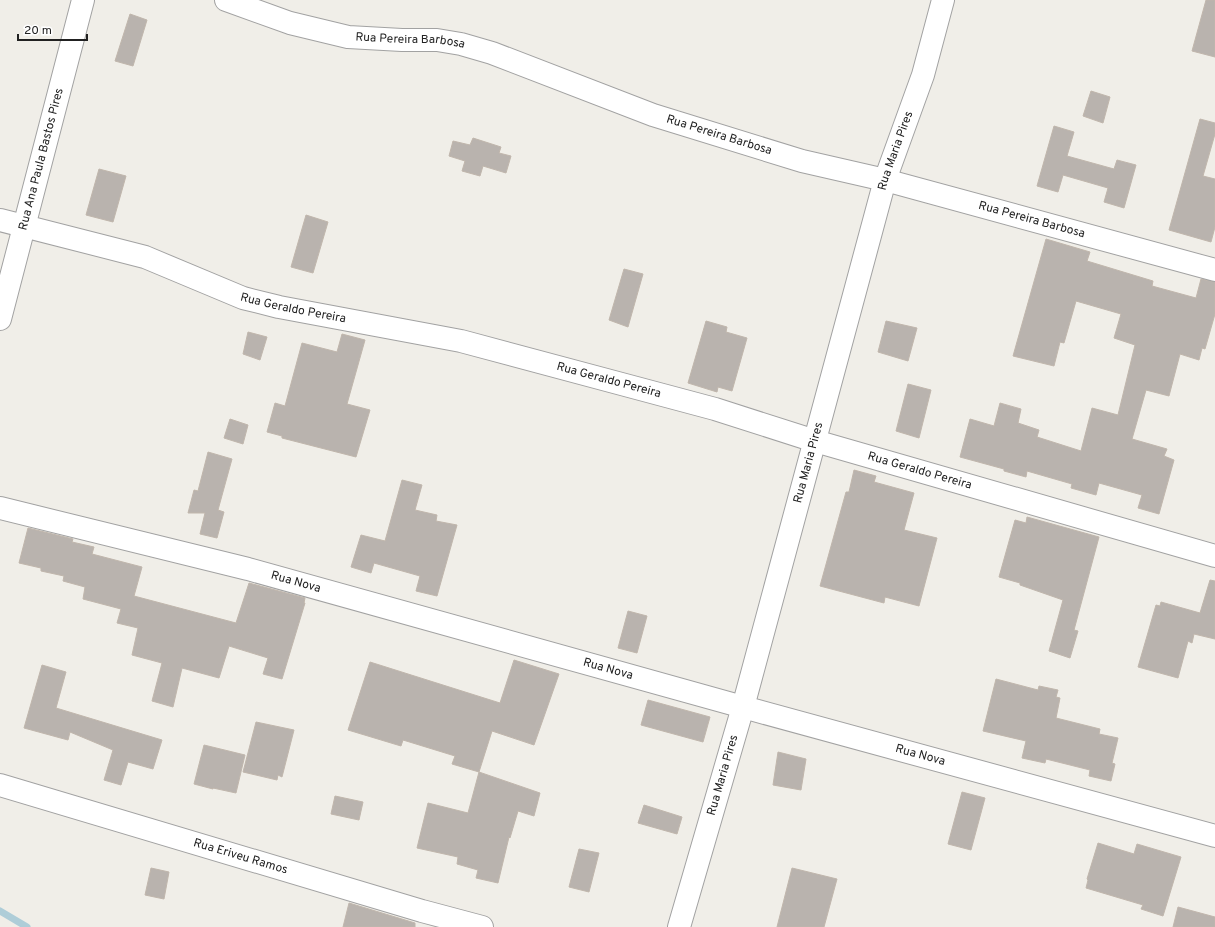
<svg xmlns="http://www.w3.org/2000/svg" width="1215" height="927" viewBox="0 0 1215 927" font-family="Overpass,sans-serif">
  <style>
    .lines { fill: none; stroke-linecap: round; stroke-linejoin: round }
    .stream { stroke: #aecdd8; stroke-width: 7 }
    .building { fill: #b9b3ae; stroke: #c0b6ac }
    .minor-casing { stroke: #a2a2a2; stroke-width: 24 }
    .minor { stroke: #fff; stroke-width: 22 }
    .labels { text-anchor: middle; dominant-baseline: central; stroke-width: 3.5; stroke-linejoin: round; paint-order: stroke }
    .street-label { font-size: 12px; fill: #212121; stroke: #fff }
  </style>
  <rect width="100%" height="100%" fill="#f0eee8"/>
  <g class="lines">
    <polyline class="stream" points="0,911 27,927"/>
  </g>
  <g class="building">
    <polygon points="1206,0 1215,0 1215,57 1192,51"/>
    <polygon points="130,14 147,20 133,66 115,61"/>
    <polygon points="1091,91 1110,97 1103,123 1083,116"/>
    <polygon points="1200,119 1215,123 1215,134 1203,176 1215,179 1215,227 1211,242 1169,230"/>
    <polygon points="1054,126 1074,132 1067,156 1114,169 1117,160 1136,165 1124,208 1104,202 1108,188 1063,175 1058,192 1037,186"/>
    <polygon points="473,138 501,147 499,153 511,156 506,173 483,166 480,176 462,171 465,161 449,156 453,141 470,145"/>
    <polygon points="99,169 126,176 113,222 86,215"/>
    <polygon points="306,215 328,222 313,273 291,267"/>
    <polygon points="1046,239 1090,252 1087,261 1153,281 1152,286 1196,298 1201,279 1215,282 1215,314 1205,349 1202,348 1199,360 1180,354 1169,396 1146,390 1132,439 1167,449 1164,456 1174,460 1159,514 1138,508 1142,495 1099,483 1096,495 1071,488 1072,484 1027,471 1026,477 1004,471 1004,469 960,457 970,419 994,426 1000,403 1021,409 1018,423 1039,430 1037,437 1081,451 1092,408 1118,415 1135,345 1114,338 1121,314 1076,301 1064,343 1060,342 1054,366 1013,356"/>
    <polygon points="624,269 643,274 628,327 609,320"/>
    <polygon points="706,321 727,327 726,332 747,338 732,391 718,387 717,392 688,383"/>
    <polygon points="886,321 917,328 908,361 878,352"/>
    <polygon points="248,332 267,337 260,360 243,354"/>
    <polygon points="342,334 365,340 347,404 370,410 356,457 282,438 282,436 267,432 275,403 285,406 302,343 337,352"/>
    <polygon points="908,384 931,390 919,438 896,431"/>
    <polygon points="230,419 248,425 243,444 224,438"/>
    <polygon points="208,452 232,459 218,510 224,512 217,538 200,534 205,513 188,513 194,490 198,491"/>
    <polygon points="854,470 876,476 874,482 914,493 904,530 937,538 919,606 885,597 884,603 820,586 846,492 849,492"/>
    <polygon points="402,480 422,485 415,510 437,515 436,521 457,525 437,596 416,591 420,576 374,563 371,573 351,567 361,535 385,541"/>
    <polygon points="1027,517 1099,537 1074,630 1078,631 1070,658 1049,651 1063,600 1020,585 1020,583 999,577 1015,520 1026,523"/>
    <polygon points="28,528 73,539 72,542 94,547 92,554 142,567 134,596 236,623 249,583 305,598 304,603 305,603 282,679 263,674 268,658 229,646 219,678 182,668 173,707 152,701 162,663 132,655 138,628 117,623 121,609 83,599 85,587 63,581 64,576 41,571 41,568 19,563"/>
    <polygon points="1210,580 1215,581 1215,639 1194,634 1192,643 1188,641 1178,678 1138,667 1156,605 1160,606 1161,602 1200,613"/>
    <polygon points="628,611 647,616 637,653 618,648"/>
    <polygon points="514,660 559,674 534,745 492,731 479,772 452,764 455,756 403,740 401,746 348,730 370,662 500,703"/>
    <polygon points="42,665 66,672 56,708 162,740 153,769 128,762 121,785 104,780 113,750 70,732 68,740 24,728"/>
    <polygon points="996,679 1038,690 1039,686 1058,690 1056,697 1060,698 1056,718 1100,729 1099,734 1118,738 1112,763 1115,764 1111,781 1089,776 1090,770 1046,759 1045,763 1022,758 1026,741 983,731"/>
    <polygon points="648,700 710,717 703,742 641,725"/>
    <polygon points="256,722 294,730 282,777 278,775 277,780 243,772"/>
    <polygon points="204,745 245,755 236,793 213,788 213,789 194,784"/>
    <polygon points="778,752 806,759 801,790 773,785"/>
    <polygon points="479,772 540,793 534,816 518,811 510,838 509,837 498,883 476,878 478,870 457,864 458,857 417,848 428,803 468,813"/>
    <polygon points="962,792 985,798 971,850 948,844"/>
    <polygon points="335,796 363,802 359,820 331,814"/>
    <polygon points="644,805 682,817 677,834 638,823"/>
    <polygon points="1098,843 1134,854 1137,844 1181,857 1163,916 1141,909 1143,905 1086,888 1088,880 1087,879"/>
    <polygon points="579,849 599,853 589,892 569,887"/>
    <polygon points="151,868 169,872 164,899 145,895"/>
    <polygon points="792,868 837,879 824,927 777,927"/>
    <polygon points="349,903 415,923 415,927 343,927"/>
    <polygon points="1178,907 1215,917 1215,927 1173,927"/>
  </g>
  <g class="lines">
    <defs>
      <g id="minor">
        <path id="s1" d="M226 0 290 23 348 37 402 40H437L461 44 492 53 653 115 802 161 885 180 1215 270"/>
        <path id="s2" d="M0 220 145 257 243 298 279 307 461 341 715 409 815 441 1215 556"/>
        <path id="s3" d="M0 319 83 0"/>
        <path id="s4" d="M0 508 248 569 743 707 1215 836"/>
        <path id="s5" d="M0 785 422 911 482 927"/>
        <path id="s6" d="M679 927 743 707 885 180 923 75 943 0"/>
      </g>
    </defs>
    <use href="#minor" class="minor-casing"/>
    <use href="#minor" class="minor"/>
  </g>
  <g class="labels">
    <g class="street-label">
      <text stroke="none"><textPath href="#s1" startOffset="190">Rua Pereira Barbosa</textPath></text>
      <text stroke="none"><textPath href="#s1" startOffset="515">Rua Pereira Barbosa</textPath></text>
      <text stroke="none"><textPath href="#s6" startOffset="806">Rua Maria Pires</textPath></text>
      <text stroke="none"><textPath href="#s3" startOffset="165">Rua Ana Paula Bastos Pires</textPath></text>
      <text stroke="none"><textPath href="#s1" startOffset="839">Rua Pereira Barbosa</textPath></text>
      <text stroke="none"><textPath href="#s2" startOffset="307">Rua Geraldo Pereira</textPath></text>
      <text stroke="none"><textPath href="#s2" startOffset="631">Rua Geraldo Pereira</textPath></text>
      <text stroke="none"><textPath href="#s6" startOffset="482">Rua Maria Pires</textPath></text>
      <text stroke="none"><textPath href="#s2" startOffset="955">Rua Geraldo Pereira</textPath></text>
      <text stroke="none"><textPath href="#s4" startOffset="305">Rua Nova</textPath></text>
      <text stroke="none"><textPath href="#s4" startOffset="629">Rua Nova</textPath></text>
      <text stroke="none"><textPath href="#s4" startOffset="953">Rua Nova</textPath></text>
      <text stroke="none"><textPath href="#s6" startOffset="158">Rua Maria Pires</textPath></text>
      <text stroke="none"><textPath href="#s5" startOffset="251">Rua Eriveu Ramos</textPath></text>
    </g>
  </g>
  <path d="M18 34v6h69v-6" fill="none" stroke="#212121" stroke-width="2"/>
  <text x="24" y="34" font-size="12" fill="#212121" stroke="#ffffff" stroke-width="3" paint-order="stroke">20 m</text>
</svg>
